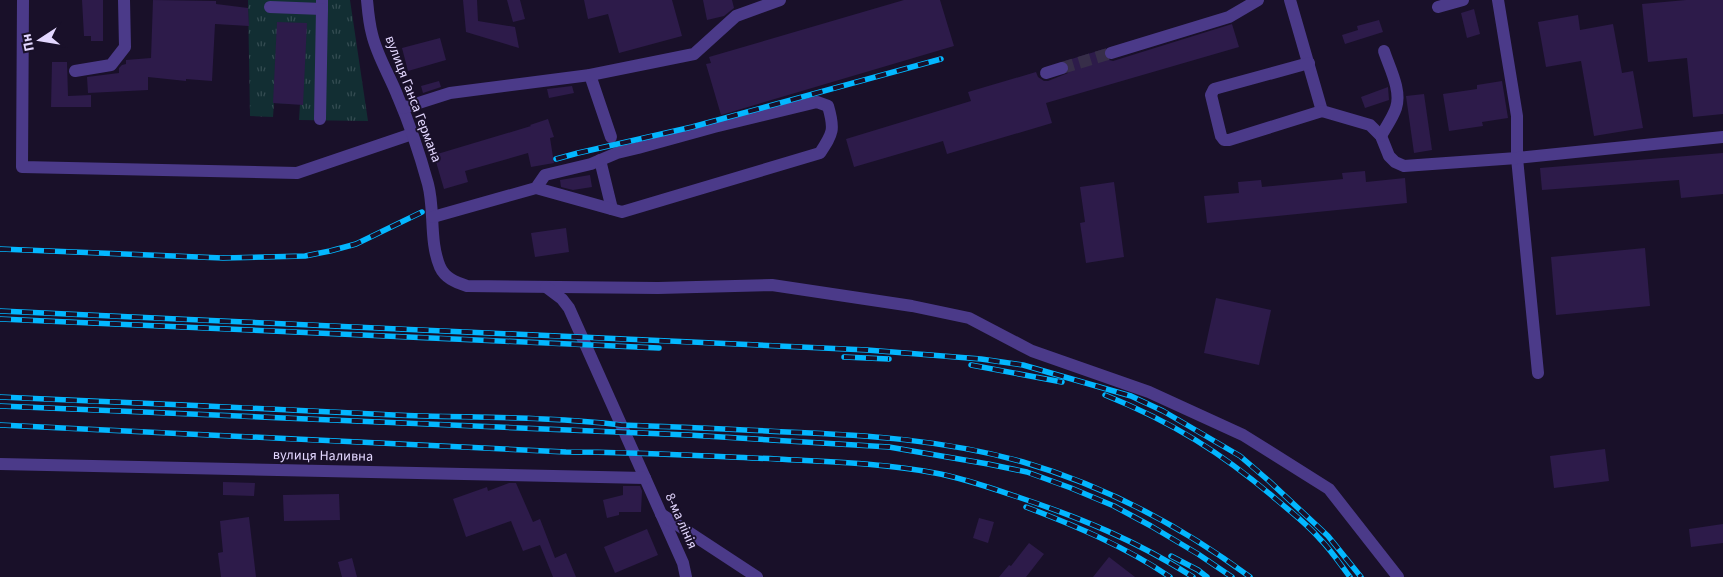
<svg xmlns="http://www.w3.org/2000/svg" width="1723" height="577" viewBox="0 0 1723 577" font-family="'Source Sans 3',sans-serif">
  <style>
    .grass { fill: url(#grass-tufts) }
    .building { fill: #2d1b4a }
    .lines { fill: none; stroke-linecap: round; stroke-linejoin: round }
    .minor-tunnel { stroke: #372e49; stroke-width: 12; stroke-dasharray: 12 6; stroke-linecap: butt }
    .minor { stroke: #4b3a89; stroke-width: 12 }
    .rail-casing { stroke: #03b7ff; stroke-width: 5.5 }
    .rail { stroke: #191029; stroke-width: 4; stroke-dasharray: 11; stroke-linecap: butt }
    .labels { text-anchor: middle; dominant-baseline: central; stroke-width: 4; stroke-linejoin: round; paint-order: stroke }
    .street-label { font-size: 14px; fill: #e3d7ff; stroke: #191029 }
  </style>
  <defs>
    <pattern id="grass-tufts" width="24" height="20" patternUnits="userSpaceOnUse" patternTransform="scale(1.25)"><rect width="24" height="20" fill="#122e33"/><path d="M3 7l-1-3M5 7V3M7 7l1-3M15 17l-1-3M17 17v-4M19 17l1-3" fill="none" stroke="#344c52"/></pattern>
  </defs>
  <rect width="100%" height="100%" fill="#191029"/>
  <polygon class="grass" points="248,0 350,0 368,121 299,120 300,104 274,103 273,117 250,116"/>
  <g class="building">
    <polygon points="82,0 103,0 103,41 91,41 91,36 84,36"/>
    <polygon points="153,0 216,1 216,4 248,8 249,26 215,24 212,81 186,79 186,81 148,77 148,90 88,93 87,77 119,73 119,68 122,65 126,64 126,60 151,58"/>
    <polygon points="463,0 477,0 478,21 515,27 519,48 466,32"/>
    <polygon points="507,0 520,0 525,19 513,22"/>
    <polygon points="584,0 672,0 682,36 619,53 608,14 588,19"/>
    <polygon points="703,0 732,0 734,8 724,16 707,20"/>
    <polygon points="904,0 940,0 954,46 721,115 706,64 711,63 709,57"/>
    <polygon points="1686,0 1723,0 1723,114 1693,117 1687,58 1648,62 1642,4"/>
    <polygon points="1474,9 1480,34 1467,38 1461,13"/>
    <polygon points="1578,15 1580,30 1613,24 1622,73 1633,71 1643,128 1594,136 1581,61 1546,67 1538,22"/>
    <polygon points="1379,20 1383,32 1345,44 1342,35 1358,30 1357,26"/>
    <polygon points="277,22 307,23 303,105 273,103"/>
    <polygon points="1232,24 1239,47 1046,103 1052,123 947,154 943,141 854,167 846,139 971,101 968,92 1036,72 1038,77 1044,81 1048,81 1068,73 1070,66 1065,61 1104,49 1103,55 1105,59 1113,61"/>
    <polygon points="440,38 446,60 408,71 402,48"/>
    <polygon points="52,62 67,62 68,96 91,95 91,107 51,107"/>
    <polygon points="439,81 441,87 423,93 421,86"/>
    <polygon points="1502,81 1508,118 1482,122 1483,126 1449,131 1443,94 1477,89 1477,85"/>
    <polygon points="572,86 574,93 549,98 547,89"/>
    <polygon points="1388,87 1389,100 1365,108 1361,97"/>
    <polygon points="1424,94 1432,150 1414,153 1406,96"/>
    <polygon points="548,119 554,137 550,138 554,163 531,167 528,153 465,171 468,182 444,189 434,155 531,126 530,125"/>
    <polygon points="1723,153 1723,194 1681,198 1679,180 1542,190 1540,168"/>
    <polygon points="1365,171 1366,182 1405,178 1407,203 1207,223 1204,196 1239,193 1238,182 1261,180 1262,187 1343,179 1342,173"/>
    <polygon points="590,175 592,187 573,190 561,187 560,180"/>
    <polygon points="1114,182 1124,257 1086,263 1080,223 1085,222 1080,187"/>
    <polygon points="566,228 569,252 535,257 531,233"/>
    <polygon points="1645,248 1650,306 1556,315 1551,257"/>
    <polygon points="1216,298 1271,310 1259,365 1204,353"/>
    <polygon points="1605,449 1609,481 1554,488 1550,456"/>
    <polygon points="223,482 255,483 254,496 223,495"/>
    <polygon points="509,483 516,483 533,522 540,519 555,558 566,553 576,577 553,577 540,545 523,551 511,521 466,537 453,499 487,487 488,491"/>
    <polygon points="623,486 640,486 642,491 641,512 619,512 619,515 607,518 603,500 623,495"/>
    <polygon points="339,494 340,520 284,521 283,495"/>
    <polygon points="249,517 256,577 221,577 218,553 223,552 220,521"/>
    <polygon points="979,518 994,522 988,543 973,538"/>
    <polygon points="1723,524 1723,543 1691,547 1689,529"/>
    <polygon points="647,529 658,555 615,573 604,547"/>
    <polygon points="1029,543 1044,554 1026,577 999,577 1009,565 1011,566"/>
    <polygon points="1109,557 1135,577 1093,577"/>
    <polygon points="352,558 357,577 342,577 338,562"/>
  </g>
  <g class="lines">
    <polyline class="minor-tunnel" points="1062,68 1111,53"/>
    <g class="minor">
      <polyline points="23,0 22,167 297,173 412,134"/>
      <path d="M367 0C368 11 369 23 372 34 377 56 390 76 398 97 410 125 420 155 428 184 435 210 429 241 440 267 445 278 455 282 467 286L658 288 772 285 912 306 969 318 1032 351 1149 392 1243 435 1329 489 1398 577"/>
      <polyline points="1290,0 1322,111"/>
      <polyline points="1498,0 1517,116 1517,158 1538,373"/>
      <polyline points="270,7 322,9 322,0"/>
      <polyline points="1438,7 1463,0"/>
      <polyline points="1111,53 1229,17 1258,0"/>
      <polyline points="1309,63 1214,89 1211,95 1221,136 1224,140 1229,140 1322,111 1370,125 1381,136 1389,156 1395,162 1404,166 1517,158 1723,137"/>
      <polyline points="75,71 111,65 125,47 124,0"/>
      <polyline points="1046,73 1062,68"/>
      <polyline points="590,75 611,137"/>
      <polyline points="403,108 450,93 590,75 694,54 736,16 780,0"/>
      <polyline points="320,119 322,9"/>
      <path d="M1381 136C1386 127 1393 117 1396 108 1402 90 1389 67 1384 51"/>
      <polyline points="600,160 612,209"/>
      <path d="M433 217 536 188 622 212 820 153C833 133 835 130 828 106L817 102 714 127 638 148 617 153 591 164 545 175 536 188"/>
      <polyline points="546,287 562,299 569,308 683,563 686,577"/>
      <polyline points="0,464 645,478"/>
      <polyline points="661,514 757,577"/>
    </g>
    <defs>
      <g id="rail">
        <polyline points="556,159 578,153 692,127 941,59"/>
        <polyline points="0,249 223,258 305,256 330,251 356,244 422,212"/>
        <polyline points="0,311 867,350 981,359 1023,365 1131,396 1163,411 1240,456 1269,481 1328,536 1361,577"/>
        <polyline points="0,319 659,348"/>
        <polyline points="844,357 889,359"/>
        <polyline points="971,365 1062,382"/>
        <path d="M1105 395C1172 422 1222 453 1277 500 1291 512 1307 524 1319 538 1331 550 1340 564 1350 577"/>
        <path d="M0 397C131 403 263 408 394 415 470 418 546 416 621 425 677 427 732 429 787 432 866 435 946 440 1023 462 1105 486 1181 526 1250 577"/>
        <polyline points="0,406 688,435 889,447 988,464 1027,472 1071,488 1114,506 1151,526 1198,554 1232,577"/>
        <path d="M0 425 566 452C636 452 707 456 777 459 830 462 883 463 935 473 963 478 991 488 1018 497 1081 518 1137 541 1193 577"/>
        <path d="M1026 507C1076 526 1126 547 1170 577"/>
        <polyline points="1171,556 1198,570 1207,577"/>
      </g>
    </defs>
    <use href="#rail" class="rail-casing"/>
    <use href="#rail" class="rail"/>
  </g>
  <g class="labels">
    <g class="street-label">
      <text transform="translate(413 99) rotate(69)">вулиця Ганса Германа</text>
      <text transform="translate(323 456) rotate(1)">вулиця Наливна</text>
      <text transform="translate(681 521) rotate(66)">8-ма лінія</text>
    </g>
  </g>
  <g transform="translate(40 40) rotate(258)" stroke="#191029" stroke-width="4" paint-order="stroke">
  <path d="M0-4L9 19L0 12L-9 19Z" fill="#e3d7ff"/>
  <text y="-8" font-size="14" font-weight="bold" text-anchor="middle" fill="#e3d7ff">Пн</text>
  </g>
</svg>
